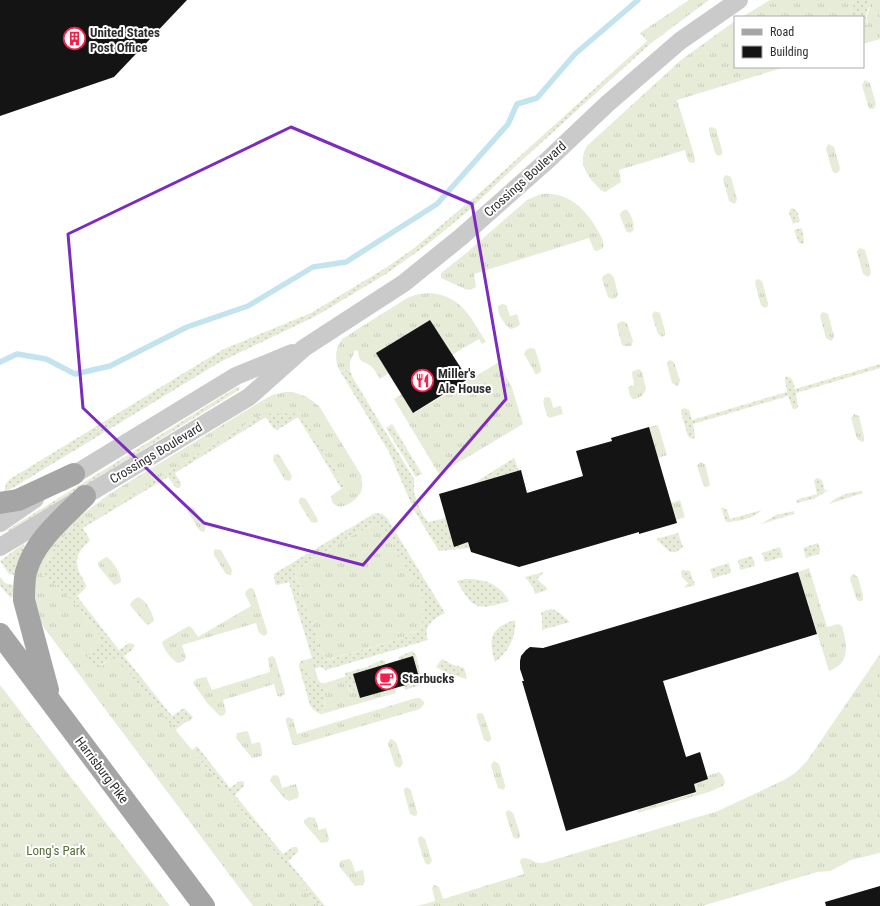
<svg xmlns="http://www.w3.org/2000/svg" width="880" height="906" viewBox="0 0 880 906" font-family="'Roboto Condensed',sans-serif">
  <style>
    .grass { fill: url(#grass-tufts) }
    .garden { fill: url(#garden-dots); fill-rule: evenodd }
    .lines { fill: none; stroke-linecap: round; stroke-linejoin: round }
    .stream { stroke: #c3e3ee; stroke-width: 5.5 }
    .building { fill: #141414 }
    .street { stroke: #cacaca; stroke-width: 18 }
    .primary { stroke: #a5a5a5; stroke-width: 22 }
    .marked { fill: none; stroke: #7b2cbf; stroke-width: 3; stroke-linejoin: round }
    .labels { text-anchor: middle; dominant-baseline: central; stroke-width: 4; stroke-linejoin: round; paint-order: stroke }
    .poi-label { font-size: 13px; font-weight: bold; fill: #2d2d2d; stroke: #fff; text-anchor: start }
    .street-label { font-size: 13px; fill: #2d2d2d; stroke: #fff }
    .park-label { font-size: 13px; fill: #576c37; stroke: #fff }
  </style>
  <defs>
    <pattern id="grass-tufts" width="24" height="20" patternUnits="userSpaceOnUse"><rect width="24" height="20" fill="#e6ecd8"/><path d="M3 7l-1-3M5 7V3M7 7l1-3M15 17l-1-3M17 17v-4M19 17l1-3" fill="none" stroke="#c6cbba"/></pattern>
    <pattern id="garden-dots" width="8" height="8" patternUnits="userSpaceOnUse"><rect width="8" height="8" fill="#e6ecd8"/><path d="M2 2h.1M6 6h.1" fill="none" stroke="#c6cbba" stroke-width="1.8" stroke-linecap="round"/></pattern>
  </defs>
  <rect width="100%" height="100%" fill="#fff"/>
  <g class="grass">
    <polygon points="689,0 709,0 650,44 640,33"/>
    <polygon points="770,0 854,0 850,17 742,17"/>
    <path d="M869 0H880V39L863 44V32L868 24C864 13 873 9 869 0Z"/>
    <path d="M735 21V67H785L677 100 695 158V162L691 163 688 161 685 150 619 170 621 182 605 192C601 191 599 188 595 184 585 173 578 161 587 146L681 60Z"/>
    <polygon points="865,80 870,83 876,104 875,107 873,109 870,109 868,106 862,85"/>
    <polygon points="712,127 716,129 722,150 722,154 720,156 717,155 715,153 709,131 709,128"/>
    <polygon points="829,144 834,147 840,168 839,171 837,173 834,173 832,170 826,149 827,146"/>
    <polygon points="726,175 731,177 737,199 736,202 734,204 729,201 723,179 724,177"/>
    <path d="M541 194C568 191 586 209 598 231 601 236 605 242 603 248L597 251 594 250 589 238 474 274 476 287 470 290 465 289 441 278V273L465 254 527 200Z"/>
    <path d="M626 209C631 213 635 225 633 231L630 233 626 231 620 216 621 212Z"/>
    <polygon points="860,248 865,250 871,272 870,275 868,277 863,274 857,252 858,250"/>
    <polygon points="608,273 611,274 614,278 618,294 616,298 612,299 608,297 602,279 603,276"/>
    <polygon points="758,279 762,281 768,303 768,306 765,308 763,307 761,305 755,283 756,280"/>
    <path d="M430 293C462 296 471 318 486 342L482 344 479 339 452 355 430 320 377 353 389 373 380 379C378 376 375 370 372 367 365 360 359 365 358 351L355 350 350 362V370L340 371C334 360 335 349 342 339L409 297 419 294Z"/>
    <path d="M502 304 506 305 510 316 517 314 520 324 517 327 511 329C505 326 497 313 498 306Z"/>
    <polygon points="655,311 660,313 665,331 665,335 662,337 658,334 652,315 653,313"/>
    <polygon points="823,312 828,314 834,336 833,339 831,341 826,338 820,316 821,314"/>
    <polygon points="622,321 627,323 633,341 631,346 624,346 622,345 617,327 617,324"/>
    <polygon points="530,348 535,349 541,368 541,371 538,374 535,374 534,371 524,354 526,350"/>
    <polygon points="670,360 674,362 680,380 679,384 677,386 672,383 667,364 667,362"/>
    <polygon points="499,362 512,388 523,424 439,474 394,399 402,394 414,413"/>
    <path d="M639 369 642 372 646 389C644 394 640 399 633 399L630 396 628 387 634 385 632 373 633 371Z"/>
    <path d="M285 392H293L307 397 319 406 361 475C362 481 363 487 361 492 356 501 340 513 332 502L331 496 345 486 300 414H263L85 523 84 519C63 535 50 550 42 575 68 591 82 612 100 636 100 644 98 647 91 651L102 666C107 661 110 657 118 659L319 906H253L45 629 40 621 33 592 39 562 65 528 109 494 265 399 272 395Z"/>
    <path d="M548 397 551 399 553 408 561 406 563 414 549 418C546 413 542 404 544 398Z"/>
    <polygon points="854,414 859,416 864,437 864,441 862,442 857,439 851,418"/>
    <polygon points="658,425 667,455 658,458 649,427"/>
    <polygon points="277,454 280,456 292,476 290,481 285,480 273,460 274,455"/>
    <polygon points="700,462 705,464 710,485 707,487 705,487 703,484 697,466"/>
    <polygon points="301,497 306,499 317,518 318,521 316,523 311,522 299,503 299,500"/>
    <polygon points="680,500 685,517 676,520 671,503"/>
    <polygon points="189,506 194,508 206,527 204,532 200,531 188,512 187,508"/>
    <polygon points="377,524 383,528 422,595 423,608 421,630 394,641 323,661 319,652 317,634 301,597 300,586 294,573 295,571 353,535 372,525"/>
    <polygon points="215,549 221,550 232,570 231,575 226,574 214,555 214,551"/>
    <path d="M106 557C112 559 121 574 121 581L120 583 114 585 99 567 98 562Z"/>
    <path d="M809 568 827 627 838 624 842 626C847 644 851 664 829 671L798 572Z"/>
    <polygon points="853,574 858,577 863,596 863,600 861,601 858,601 856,598 850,579 851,576"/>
    <path d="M250 588H252L254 590 267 631V634L264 636 259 633 256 623 182 645 186 658 184 661 178 663C172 660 163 649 162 642L163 641 187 627 189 626 192 628 198 637 251 606 245 594 246 591Z"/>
    <path d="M138 597C145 599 153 613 154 621L148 625 145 623 130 605 132 601Z"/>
    <path d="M880 654V853L851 860 830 871 817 872 702 906H417L435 901 432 888 434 885 439 887 443 899 524 874 520 862 521 859 523 858C531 858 535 864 543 863L718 811 784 780 795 773 807 761Z"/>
    <polygon points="272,656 275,658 285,692 285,694 280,697 277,695 274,684 223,700 226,711 224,715 220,716 208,704 193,683 196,679 206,677 212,690 270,672 268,658"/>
    <polygon points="315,660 317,668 315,669 318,679 310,679 302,663"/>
    <polygon points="344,677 349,691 357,689 360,698 395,688 396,693 322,714 327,692 325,683"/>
    <polygon points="0,685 170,906 0,906"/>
    <polygon points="416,698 420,698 424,702 424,704 420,709 298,745 293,745 292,743 286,722 286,719 288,717 293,719 297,734"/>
    <polygon points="479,713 482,713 484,716 491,737 491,740 488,742 484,740 477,718 477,714"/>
    <polygon points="247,731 249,734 252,744 260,742 262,752 262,756 252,758 236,738 237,733"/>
    <polygon points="391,739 396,742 403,763 400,768 395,766 388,744 389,741"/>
    <polygon points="494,761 499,764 505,785 505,788 503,790 498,788 491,766 492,763"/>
    <polygon points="719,772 722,775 725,782 723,786 709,792 638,813 637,810 696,793 694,784 707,779 707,776"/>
    <polygon points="276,775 279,777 282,788 296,784 299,794 298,798 289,801 285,799 270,781 272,776"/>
    <polygon points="407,787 411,790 417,812 417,815 414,816 410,814 404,792 404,789"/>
    <polygon points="508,810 513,813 520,834 520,837 517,839 513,837 506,815 506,812"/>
    <polygon points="309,817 315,818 319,830 326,828 329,839 328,842 321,843 304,823 304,820"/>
    <polygon points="421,836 425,839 432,861 429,865 425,863 418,841 418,838"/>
    <polygon points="349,859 352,862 355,872 363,870 365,881 363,885 355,886 339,866 340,861"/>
  </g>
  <g class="garden">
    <path d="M854 0H869L870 3C870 8 866 12 866 17 866 25 871 25 863 32V17H850Z"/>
    <polygon points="647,41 650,44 518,164 467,212 428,244 386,274 316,316 220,362 16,486 4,492 6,484 10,479 197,365 224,349 311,313 384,269 413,249 476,196"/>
    <polygon points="792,208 797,211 800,221 793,224 789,213 790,210"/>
    <polygon points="802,228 804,242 802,244 799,243 794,230"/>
    <polygon points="880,364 880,368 796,393 798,407 796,409 793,409 788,396 693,424 695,437 693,439 690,438 688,436 681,413 682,410 684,408 689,410 692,420 787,392 785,378 787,376 792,379 795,389"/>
    <polygon points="350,370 353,378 414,479 414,493 422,514 428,522 446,518 454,546 469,542 470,548 439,551 414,510 389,452 340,371"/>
    <polygon points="237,387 240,387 239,390 11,532 8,531 9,529"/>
    <path d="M300 413 345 486 341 488 298 417 277 430 273 428 266 417 175 473 181 483 180 488H176L168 477 83 528 90 540C87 544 84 546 81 550 72 564 80 573 86 585L85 589 77 596 119 650 129 643 133 644 134 645 133 649 124 656 172 716 184 708 193 717 191 720 188 722 187 721 175 730 118 659C109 657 104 664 97 668 90 666 87 661 88 654 94 647 100 647 100 636 83 613 67 590 42 575 51 548 63 536 84 518L85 523 263 414Z"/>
    <polygon points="392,424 422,474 416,477 386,428"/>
    <polygon points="514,458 519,471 471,485"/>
    <polygon points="817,478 822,480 825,491 830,489 814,499 797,503 796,500 817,494 814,480"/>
    <path d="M862 491 863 493 829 504C837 495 851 492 862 491Z"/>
    <path d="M721 508H724L727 510 730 519 762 510C752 519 740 521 726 522Z"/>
    <polygon points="794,511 794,514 761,524 776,515"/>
    <path d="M375 513 382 514 387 518 445 613C433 619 423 626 428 640L326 670 320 667 317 668 315 660 303 663 308 671 310 679H318L321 683H325L327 692 322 714C317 713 313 710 310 705L299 667V664L301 661 312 658 289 582 277 585 275 584 274 574 277 572ZM377 524 383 528 422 595 423 608 421 630 394 641 324 661 319 652 317 634 301 597 300 586 294 573 295 571 353 535 372 525Z"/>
    <polygon points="678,533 683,547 676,552 670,552 656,539"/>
    <polygon points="818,543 820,549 819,554 806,558 803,548"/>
    <polygon points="23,544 25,545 18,561 14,575 9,574 0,561"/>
    <polygon points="780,547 783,557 765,562 762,553"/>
    <polygon points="752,556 755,566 740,570 738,560"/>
    <polygon points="729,563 731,573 713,578 710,569"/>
    <polygon points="683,570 690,571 695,585 684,588 688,583 682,577 681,572"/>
    <polygon points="544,572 537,579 547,588 547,590 535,594 534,589 525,577"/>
    <polygon points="0,577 5,583 13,585 13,596 11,598 0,586"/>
    <path d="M465 579C483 578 500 584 509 601 477 611 473 610 457 581Z"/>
    <polygon points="551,609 557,611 570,622 542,630 542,619 541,612"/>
    <path d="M515 620C516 638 508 652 495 662 488 638 490 628 515 620Z"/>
    <polygon points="412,651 416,655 420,673 433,681 405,690 404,686 420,681 413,656 399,660 398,657"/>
    <polygon points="442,659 451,664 464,668 467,679 447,673 436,667"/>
    <polygon points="381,660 385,661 386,664 353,674 357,689 349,691 344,677 346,676 345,673 367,667"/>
    <polygon points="197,746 230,788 238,782 242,781 244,782 244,786 235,795 283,854 293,847 297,847 298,852 288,861 325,906 319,906 192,750"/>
  </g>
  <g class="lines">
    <polyline class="stream" points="0,362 17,354 46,359 75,374 110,366 187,327 248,306 313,267 346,262 437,204 508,124 517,104 537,98 575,54 638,0"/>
  </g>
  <g class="building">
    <polygon points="0,0 187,0 114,77 0,116"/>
    <polygon points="430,320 468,379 413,413 376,353"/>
    <polygon points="649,427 677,523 639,534 639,532 519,567 471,552 468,542 454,547 439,494 521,470 527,493 583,476 576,451 612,441 611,438"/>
    <polygon points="798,572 817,634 663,681 686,757 700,752 708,779 694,784 696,792 566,831 522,681 524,681 520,669 520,661 521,656 526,650 530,647 543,648"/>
    <polygon points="413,656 420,681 360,698 353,674"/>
    <polygon points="880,886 880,906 826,906 825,902"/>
  </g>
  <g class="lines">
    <g class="street">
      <polyline points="62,482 236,376 292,353"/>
      <polyline points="0,523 35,499"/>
      <polyline points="0,547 249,397 304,348 404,283 461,237 549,159 607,104 680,41 739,0"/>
    </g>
    <g class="primary">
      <polyline points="0,503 18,500 74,474"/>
      <polyline points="0,634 204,906"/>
      <path d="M48 690 24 600C24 590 24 581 26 572 34 541 63 518 85 496"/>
    </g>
  </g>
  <path class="marked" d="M291 127 472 204 506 399 363 565 204 523 83 408 68 234Z"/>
  <defs>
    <symbol id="building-ring" viewBox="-11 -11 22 22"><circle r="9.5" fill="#fff" stroke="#f41f4c" stroke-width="1.5"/><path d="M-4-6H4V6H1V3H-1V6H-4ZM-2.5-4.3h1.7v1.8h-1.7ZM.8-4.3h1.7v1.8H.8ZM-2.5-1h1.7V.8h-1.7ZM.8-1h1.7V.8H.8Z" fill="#f41f4c"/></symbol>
    <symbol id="restaurant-ring" viewBox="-11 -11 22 22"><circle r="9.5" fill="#fff" stroke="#f41f4c" stroke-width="1.5"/><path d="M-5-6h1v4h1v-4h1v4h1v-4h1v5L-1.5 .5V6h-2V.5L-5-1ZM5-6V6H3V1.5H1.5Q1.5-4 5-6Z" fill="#f41f4c"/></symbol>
    <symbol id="cafe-ring" viewBox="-11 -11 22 22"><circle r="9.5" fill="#fff" stroke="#f41f4c" stroke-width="1.5"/><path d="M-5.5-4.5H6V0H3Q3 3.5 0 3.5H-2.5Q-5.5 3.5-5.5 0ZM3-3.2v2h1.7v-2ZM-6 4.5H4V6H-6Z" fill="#f41f4c"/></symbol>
  </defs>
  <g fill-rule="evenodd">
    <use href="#building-ring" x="62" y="26" width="25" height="25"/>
    <use href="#restaurant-ring" x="410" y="368" width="25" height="25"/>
    <use href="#cafe-ring" x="374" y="666" width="25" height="25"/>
  </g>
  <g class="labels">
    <g class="poi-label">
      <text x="90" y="32">United States<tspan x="90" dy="15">Post Office</tspan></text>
      <text x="438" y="373">Miller's<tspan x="438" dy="15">Ale House</tspan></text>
      <text x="402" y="678">Starbucks</text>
    </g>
    <g class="street-label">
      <text transform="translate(525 179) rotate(-42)">Crossings Boulevard</text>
      <text transform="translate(156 453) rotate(-31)">Crossings Boulevard</text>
      <text transform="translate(102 770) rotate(53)">Harrisburg Pike</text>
    </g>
    <g class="park-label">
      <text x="56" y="850">Long's Park</text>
    </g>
  </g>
  <rect x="734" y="16" width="130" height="52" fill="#ffffff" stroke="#ababab"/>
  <rect x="742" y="29" width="20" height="6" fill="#a5a5a5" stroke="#ababab"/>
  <text x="770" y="36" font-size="12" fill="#2d2d2d">Road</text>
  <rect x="742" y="46" width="20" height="12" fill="#141414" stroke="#ababab"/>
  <text x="770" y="56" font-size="12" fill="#2d2d2d">Building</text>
</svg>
